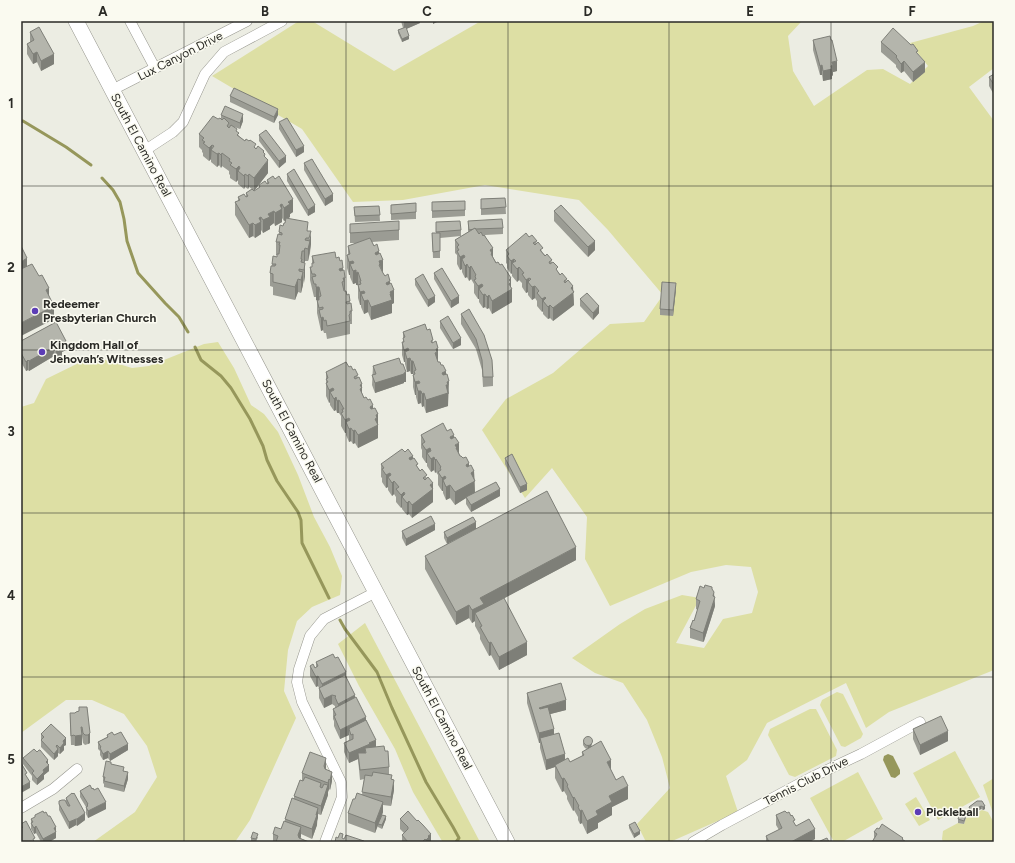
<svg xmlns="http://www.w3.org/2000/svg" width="1015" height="863" viewBox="0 0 1015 863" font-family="Figtree,sans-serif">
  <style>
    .green { fill: #dddfa4 }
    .water { fill: #96975b }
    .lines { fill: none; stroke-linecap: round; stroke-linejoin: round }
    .stream { stroke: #96975b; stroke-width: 3 }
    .street-casing { stroke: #97978f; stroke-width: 11 }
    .primary-casing { stroke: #97978f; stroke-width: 16 }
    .street { stroke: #fff; stroke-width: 10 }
    .primary { stroke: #fff; stroke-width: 15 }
    .wall { fill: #9b9c94 }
    .shaded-wall { fill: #7e7f78 }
    .building { fill: #b4b5ac; stroke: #7e7f78 }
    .grid { fill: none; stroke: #2a2a26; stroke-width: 1; stroke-opacity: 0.55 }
    .poi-dot { fill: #5c3db6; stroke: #fafaf0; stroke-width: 1.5 }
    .labels { text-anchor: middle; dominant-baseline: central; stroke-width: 3; stroke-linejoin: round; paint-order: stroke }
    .street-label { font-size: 12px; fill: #2a2a26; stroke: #fafaf0 }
    .poi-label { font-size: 12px; font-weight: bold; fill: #2a2a26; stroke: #fafaf0; text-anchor: start }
    .neatline { fill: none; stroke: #2a2a26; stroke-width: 1.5 }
    .grid-label { font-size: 13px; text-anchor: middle; font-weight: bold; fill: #2a2a26 }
  </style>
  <rect width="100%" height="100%" fill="#ecede3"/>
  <g class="green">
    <polygon points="299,21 312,21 394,71 481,21 802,21 788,36 793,71 814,106 867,70 883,69 910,84 928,66 910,43 973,26 984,21 994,21 994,68 969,87 994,121 994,670 889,712 866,728 846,683 767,723 747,760 726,776 738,812 670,842 646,842 637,824 670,788 662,757 647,720 623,683 595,673 572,658 620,624 645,609 682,595 700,598 676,643 704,648 723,619 752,613 758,592 751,567 726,565 691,572 610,606 585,559 587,517 552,468 525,498 482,430 506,399 553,373 610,324 644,322 663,295 608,230 579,200 485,185 403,200 353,202 302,129 212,76"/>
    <polygon points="218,342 234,368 251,405 264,414 278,432 298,475 314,517 330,547 342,576 340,595 312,607 297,621 288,650 284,691 296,718 250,820 235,842 93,842 135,812 157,777 147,746 124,714 92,700 66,700 21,733 21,407 34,403 46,379 93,356 132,368 149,366 204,344"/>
    <polygon points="365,623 480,842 442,842 442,841 413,792 395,749 359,686 338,644"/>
    <polygon points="837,692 843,694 863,734 861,738 845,747 841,746 820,705 822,700"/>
    <polygon points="810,709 816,709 837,750 836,756 795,777 789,775 768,735 770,729"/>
    <polygon points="955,751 980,797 938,820 913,773"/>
    <polygon points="858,772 883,819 842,842 834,842 810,798"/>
    <polygon points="994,778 994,816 983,785"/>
    <polygon points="916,797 930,820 919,826 905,804"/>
    <polygon points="982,810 988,812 994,823 994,842 943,842 942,839 943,831 958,823 964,824 966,818"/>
  </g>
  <polygon class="water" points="888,754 893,756 900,770 900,774 895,778 891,777 883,760 884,756"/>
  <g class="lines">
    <g class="stream">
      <polyline points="21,121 23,121 66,147 91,165"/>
      <polyline points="102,178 113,190 120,202 124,219 127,241 138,273 165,303 179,317 188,332"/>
      <polyline points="195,347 201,360 221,376 231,388 250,419 263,446 267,460 277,481 298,512 301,520 302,543 329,598"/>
      <polyline points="340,620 345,629 377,672 392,708 426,782 453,827 459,838 456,842"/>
    </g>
    <defs>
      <g id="street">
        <polyline points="130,21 155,68"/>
        <polyline points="112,90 247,21"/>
        <polyline points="144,151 173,132 183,122 205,74 224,52 282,21"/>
        <polyline points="21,808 53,789 77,769"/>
        <polyline points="325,842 342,797 341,782 302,702 297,682 299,669 310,636 324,619 376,592"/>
        <polyline points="693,842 722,825 812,777 861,754 920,722"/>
      </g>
      <polyline id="primary" points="76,21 507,842"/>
    </defs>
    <use href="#street" class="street-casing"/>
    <use href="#primary" class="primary-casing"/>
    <use href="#street" class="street"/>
    <use href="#primary" class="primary"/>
  </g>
  <g class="wall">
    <polygon points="401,21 420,21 420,23 406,29 409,39 402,42 398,33 398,30 403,28"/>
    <polygon points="30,32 54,64 41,71 37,62 33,64 27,54 27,44 30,42"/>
    <polygon points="813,40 837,71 833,72 833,75 832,76 832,79 823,81 822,75 820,75 813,50"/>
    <polygon points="881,42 918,54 925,72 913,82 904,71 901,73 896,67 896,65 895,64 881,52"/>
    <polygon points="994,74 994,102 993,100 993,93 989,86 989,77"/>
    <polygon points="230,96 278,115 274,123 230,102"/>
    <polygon points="221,115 243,121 240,129 234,127 239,136 245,141 264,153 268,173 254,191 253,190 254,191 259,188 259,185 267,184 267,180 293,212 290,214 290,217 288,218 308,231 311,244 310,253 308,261 305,261 304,263 305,276 301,293 298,292 295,300 273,295 273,287 270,286 270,273 272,264 277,257 277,255 276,255 276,242 279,235 279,232 285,223 286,220 284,221 282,218 282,222 275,226 274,223 270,226 270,229 263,233 261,230 261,234 255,238 253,236 249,238 235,215 235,202 238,201 238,197 246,197 246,193 252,189 249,187 248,189 245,187 244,189 238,184 238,180 236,182 230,178 230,175 229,174 229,171 222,166 221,168 219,165 217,167 211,162 211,159 209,161 203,156 203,153 202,152 202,150 199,147 199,134 218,119 221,119"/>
    <polygon points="279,122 304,152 296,157 279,129"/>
    <polygon points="259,135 286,162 279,168 259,141"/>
    <polygon points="304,163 333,201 325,206 304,170"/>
    <polygon points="287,174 315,212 308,216 287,181"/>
    <polygon points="505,198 506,214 481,215 481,199"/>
    <polygon points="465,201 465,216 432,218 432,202"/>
    <polygon points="416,203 416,219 391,220 391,205"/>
    <polygon points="379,206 380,221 355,222 354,207"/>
    <polygon points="554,211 595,250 588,257 554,221"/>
    <polygon points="468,221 503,228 503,234 485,235 493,257 511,287 512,302 492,314 489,308 487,309 485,307 483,308 479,302 479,299 478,299 474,293 474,284 471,279 469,281 467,277 465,278 462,272 462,269 460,270 457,264 457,255 455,253 455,240 468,232"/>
    <polygon points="436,222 461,230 461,236 440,238 440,258 433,258 432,233 436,233"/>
    <polygon points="350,224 399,230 399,240 372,242 374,246 379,253 383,273 390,283 394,303 392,304 392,313 371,320 368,312 364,314 361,307 361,305 360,305 358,298 358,285 356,285 356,283 353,284 350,277 350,275 349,275 347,268 347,255 348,255 348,246 356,243 350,243"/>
    <polygon points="529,237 537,243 543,253 552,262 558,272 567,281 573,291 574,305 553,321 550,318 548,319 543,314 543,311 542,312 537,306 537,301 535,298 532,300 528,295 528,292 526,293 522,287 522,283 519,280 517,282 512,276 512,273 511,274 507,268 507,264 506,263 506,250"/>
    <polygon points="312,256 336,258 340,261 343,270 345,290 344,291 350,301 350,304 352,311 352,324 350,324 350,334 327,339 326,333 324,333 323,330 321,331 317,313 317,300 319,300 316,300 316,297 314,297 310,280 310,267 312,267"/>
    <polygon points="434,273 459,303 451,308 434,279"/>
    <polygon points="415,279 435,302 428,307 415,285"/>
    <polygon points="676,289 673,316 660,315 660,309"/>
    <polygon points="580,299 599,313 593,320 580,306"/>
    <polygon points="461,314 484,335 493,377 493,386 483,387 482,370 476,349 461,324"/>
    <polygon points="440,321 461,345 453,349 440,328"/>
    <polygon points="56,322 66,350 62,352 62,356 56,359 54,356 29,371 28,370 26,371 21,362 21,341"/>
    <polygon points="427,330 433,342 438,362 441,365 446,374 449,394 448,394 448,406 426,413 424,406 422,407 421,403 418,404 416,397 416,395 415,395 413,387 413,374 411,374 410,371 407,372 405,364 405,362 404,362 402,355 402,342 403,342 403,332"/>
    <polygon points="373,366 406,382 404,382 404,383 375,393 372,385"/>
    <polygon points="349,367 358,377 362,393 364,398 378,414 378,438 358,448 355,443 353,444 351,441 349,442 346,435 346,433 345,433 341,426 341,416 339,413 337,413 336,410 334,411 330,405 330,402 329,403 326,396 326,372"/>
    <polygon points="447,431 454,438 460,456 474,471 475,493 500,496 471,512 466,504 466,498 455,505 450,498 446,500 443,493 443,491 442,491 438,485 438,475 436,472 435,473 434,470 431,472 427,466 427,463 426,463 422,457 422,450 421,448 421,435"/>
    <polygon points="405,452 413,458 418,468 427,478 433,488 433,502 412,518 409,514 407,515 402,509 402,507 401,508 396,502 396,497 394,494 392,496 388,490 388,487 386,488 382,482 382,478 381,477 381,464"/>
    <polygon points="505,458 527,490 520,493 505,464"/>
    <polygon points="473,517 447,544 444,538 444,532"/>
    <polygon points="435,530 406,546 402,538 402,531"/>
    <polygon points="425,556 576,560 504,598 527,655 499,670 491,655 489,656 480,639 480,635 475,626 475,621 472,623 469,618 456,625 425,569"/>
    <polygon points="712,590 714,597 715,606 704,641 703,642 690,638 690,628 694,621 698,610 696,609 696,599"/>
    <polygon points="316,662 346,676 355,698 366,720 376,747 385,751 389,767 389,774 392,780 394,790 391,806 383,805 383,812 375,833 348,823 348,813 355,799 362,795 364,779 360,780 358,759 349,763 344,752 344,743 349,740 349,735 340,739 334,726 334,721 333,719 333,709 335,708 335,706 332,704 324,708 319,698 319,688 318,686 316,687 310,676 310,666 315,668 316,667"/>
    <polygon points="527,693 566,710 550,714 554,734 565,760 570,762 582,756 582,752 587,749 585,748 583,745 583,742 592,744 591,747 611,770 616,780 628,799 612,807 612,815 598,823 598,828 587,834 582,823 580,824 578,820 578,817 574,810 573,811 567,799 567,796 564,791 562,792 555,778 555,767 546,770 540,748 540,743 539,743 527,703"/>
    <polygon points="87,707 90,743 88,744 85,745 83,743 82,736 82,745 75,746 74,745 71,745 70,723 70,713 75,713"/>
    <polygon points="913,729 948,741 920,755 913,739"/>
    <polygon points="41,734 66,745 64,746 64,750 60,754 58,753 58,756 54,760 41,747"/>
    <polygon points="107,735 114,735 128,750 110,761 108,758 103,760 100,755 100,751 98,749 98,742 107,737"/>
    <polygon points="23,758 48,763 49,771 44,775 44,779 37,785 32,780 32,776 23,764"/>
    <polygon points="111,764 124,771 128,779 124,792 104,787 104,784 103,783 103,777"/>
    <polygon points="326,768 326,769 332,781 330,790 329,789 328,792 328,795 321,815 318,814 317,825 312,839 301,834 300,838 309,842 273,842 273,834 281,829 285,821 285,819 294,799 294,796 302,780 302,773"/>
    <polygon points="92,789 94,790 106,809 88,818 86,814 86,807 80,797 80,791"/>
    <polygon points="66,798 85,820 77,826 76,825 69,829 59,810 59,804 66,801"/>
    <polygon points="977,801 985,809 983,810 981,809 971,815 969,811 969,807"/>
    <polygon points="787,813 796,826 815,839 809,842 766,842 766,836 779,830 776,825 776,815"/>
    <polygon points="966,818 964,824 958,823 958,819"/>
    <polygon points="31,819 56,833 56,838 49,842 41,842 36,833 34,834 31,829"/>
    <polygon points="386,819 382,829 378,827 378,824"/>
    <polygon points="400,819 431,842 402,842 402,835 404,833 400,829"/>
    <polygon points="629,825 640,834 634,838 629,828"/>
    <polygon points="879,829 903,840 906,842 872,842 874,838 874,832"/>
    <polygon points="258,837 256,842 251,841 251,838"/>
  </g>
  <g class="shaded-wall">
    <polygon points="404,21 420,21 420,23 404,30"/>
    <polygon points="433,21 439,21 433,24"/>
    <polygon points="409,36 409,39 402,42 402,39"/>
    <polygon points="37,52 37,62 33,64 33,54"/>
    <polygon points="54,54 54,64 41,71 41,61"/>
    <polygon points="837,61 837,71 833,72 833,75 832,76 832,79 823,81 823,71 831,66 832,62"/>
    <polygon points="904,61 904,71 901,73 901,64"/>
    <polygon points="925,62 925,72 913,82 913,72"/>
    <polygon points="822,65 822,75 820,75 820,66"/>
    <polygon points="278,109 278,115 274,123 274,117"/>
    <polygon points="243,114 243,121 240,129 240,123"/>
    <polygon points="212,145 211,159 209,161 209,148"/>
    <polygon points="304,146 304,152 296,157 296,150"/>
    <polygon points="264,151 264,156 265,154 265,164 268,160 268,173 254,191 254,178 263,152"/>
    <polygon points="219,153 219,165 217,167 217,154"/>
    <polygon points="222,153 222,166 221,168 221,155"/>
    <polygon points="286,156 286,162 279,168 279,161"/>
    <polygon points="239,166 239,172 238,171 238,180 236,182 236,169"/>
    <polygon points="245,174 245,187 244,189 244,176"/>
    <polygon points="249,174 249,187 248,189 248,176"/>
    <polygon points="333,194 333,201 325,206 325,199"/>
    <polygon points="293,199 293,212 290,214 290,217 284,221 284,208 288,202"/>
    <polygon points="282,204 282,222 275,226 275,213 280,205"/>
    <polygon points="315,205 315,212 308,216 308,210"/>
    <polygon points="274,211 274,223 270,226 270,229 263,233 263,220 268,214"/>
    <polygon points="261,217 261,234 255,238 255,225 259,218"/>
    <polygon points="253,223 253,236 249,238 249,225"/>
    <polygon points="311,231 311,244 308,261 308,249"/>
    <polygon points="595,241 595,250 588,257 588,247"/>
    <polygon points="305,248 305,261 304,264 304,251"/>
    <polygon points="493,248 493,261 490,250"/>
    <polygon points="379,251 379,261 383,260 383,273 375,253"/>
    <polygon points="464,255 464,263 462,259 462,269 460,270 460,257"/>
    <polygon points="27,258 27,271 21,275 21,262"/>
    <polygon points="514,259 514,265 512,263 512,273 511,274 511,261"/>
    <polygon points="353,261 353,271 356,270 356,283 353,284 353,271 350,264 350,275 349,275 349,262"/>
    <polygon points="305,263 305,276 304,283 304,270"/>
    <polygon points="467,264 467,277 465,278 465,266"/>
    <polygon points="471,266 471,279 469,281 469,268"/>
    <polygon points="519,267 519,280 517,282 517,269"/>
    <polygon points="343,268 343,278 345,278 345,290 344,291 344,281 339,269"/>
    <polygon points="303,272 303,285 301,293 301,280"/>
    <polygon points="358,272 358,285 356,285 356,273"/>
    <polygon points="511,278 511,289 512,289 512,302 492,314 492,301 509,280"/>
    <polygon points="529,278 529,284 528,282 528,292 526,293 526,280"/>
    <polygon points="298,279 298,292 295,300 295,287"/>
    <polygon points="390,281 390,291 394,290 394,303 392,304 392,313 371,320 371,307 386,283"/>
    <polygon points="676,283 676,289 673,316 673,310"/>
    <polygon points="482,284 482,292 479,289 479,299 478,299 478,286"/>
    <polygon points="535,286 535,298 532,300 532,287"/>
    <polygon points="573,286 574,305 553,321 553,308"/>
    <rect x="316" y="287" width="3" height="13"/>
    <polygon points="49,288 49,301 46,290"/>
    <polygon points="364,291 364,301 368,300 368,312 364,314 364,301 361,294 361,305 360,305 360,292"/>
    <polygon points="485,294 485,307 483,308 483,295"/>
    <polygon points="489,295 489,308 487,309 487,297"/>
    <polygon points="435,296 435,302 428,307 428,300"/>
    <polygon points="459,296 459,303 451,308 451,301"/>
    <polygon points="545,297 545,303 543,301 543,311 542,312 542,299"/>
    <polygon points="550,305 550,318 548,319 548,307"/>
    <polygon points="54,306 54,319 21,336 21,323"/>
    <polygon points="599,306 599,313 593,320 593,313"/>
    <polygon points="323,317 323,330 321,331 321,318"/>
    <polygon points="461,338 461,345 453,349 453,343"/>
    <polygon points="66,341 66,350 62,352 62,356 56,359 56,349 61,343"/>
    <polygon points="54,347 54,356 29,371 29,361"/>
    <polygon points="408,348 408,359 410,358 410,371 407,372 407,359 405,352 405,362 404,362 404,350"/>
    <polygon points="438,348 438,361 437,361 435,353 436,349"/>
    <polygon points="28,360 28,370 26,371 26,362"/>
    <rect x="411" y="361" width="2" height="13"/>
    <polygon points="446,371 446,384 442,373"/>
    <polygon points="406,372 406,382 404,382 404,383 375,393 375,383"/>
    <polygon points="419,381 419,391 421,391 421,403 418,404 418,391 416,384 416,395 415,395 415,382"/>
    <polygon points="449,381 448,406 426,413 426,400 446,385 447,382"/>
    <polygon points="362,384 362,397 360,402 360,385"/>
    <polygon points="333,388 333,397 330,392 330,402 329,403 329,390"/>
    <polygon points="424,393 424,406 422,407 422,394"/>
    <polygon points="336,397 336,410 334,411 334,399"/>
    <polygon points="339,400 339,413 337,413 337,401"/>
    <polygon points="373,405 373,418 370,407"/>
    <polygon points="378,414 378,438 358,448 358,435 375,419 376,415"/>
    <polygon points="349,418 349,428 346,422 346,433 345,433 345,420"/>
    <polygon points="351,428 351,441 349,442 349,429"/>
    <polygon points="355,430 355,443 353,444 353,431"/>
    <polygon points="454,435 454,447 450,437"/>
    <polygon points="459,443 459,456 455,445"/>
    <polygon points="430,448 430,457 427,453 427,463 426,463 426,450"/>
    <polygon points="413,456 413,469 409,458"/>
    <polygon points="434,457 434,470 431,472 431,459"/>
    <polygon points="436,459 436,472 435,473 435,460"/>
    <polygon points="469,463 469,476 466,465"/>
    <polygon points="474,471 475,494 466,497 466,498 455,505 455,492 471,473"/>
    <polygon points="390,473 390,480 388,477 388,487 386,488 386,475"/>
    <polygon points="445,476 445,485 443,480 443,491 442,491 442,478"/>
    <polygon points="394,481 394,494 392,496 392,483"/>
    <polygon points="433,483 433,502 412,518 412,505 430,485"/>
    <polygon points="527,484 527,490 520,493 520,487"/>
    <polygon points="450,485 450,498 446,500 446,487"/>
    <polygon points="500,489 500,496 471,512 471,505"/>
    <polygon points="404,492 404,499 402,497 402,507 401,508 401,495"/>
    <polygon points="409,501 409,514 407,515 407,503"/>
    <polygon points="476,522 476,529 447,544 447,538"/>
    <polygon points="435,524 435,530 406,546 406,539"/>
    <polygon points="576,547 576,560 484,609 475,613 475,621 472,623 472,610 480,598"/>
    <polygon points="714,592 715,606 704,641 703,642 703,633"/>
    <polygon points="469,605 469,618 456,625 456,612"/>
    <polygon points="491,642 491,655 489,656 489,643"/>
    <polygon points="527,642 527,655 499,670 499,657"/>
    <polygon points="346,672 346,682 322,694 322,684"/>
    <polygon points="318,676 318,686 316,687 316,677"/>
    <polygon points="332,695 332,704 324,708 324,699"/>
    <polygon points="355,695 355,705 338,713 338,704"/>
    <polygon points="566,700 566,710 539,717 539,708"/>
    <polygon points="366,717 366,726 350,731 349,729 349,735 340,739 340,730"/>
    <polygon points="554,729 554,738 540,738 540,743 539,743 539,733"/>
    <polygon points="948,731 948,741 920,755 920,745"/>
    <polygon points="90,733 90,743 88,744 88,735"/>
    <polygon points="82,735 82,745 75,746 75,736"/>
    <polygon points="66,738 66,745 64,746 64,750 60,754 60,748 63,741"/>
    <polygon points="376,740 376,749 365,748 365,756 358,753 358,759 349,763 349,753"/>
    <polygon points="592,741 591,747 588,749 588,746"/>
    <polygon points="128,744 128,750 110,761 110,754"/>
    <polygon points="57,745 57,750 58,749 58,756 54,760 54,754 56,746"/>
    <polygon points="108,751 108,758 103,760 103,754"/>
    <polygon points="565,754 565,764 555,765 555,767 546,770 546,760"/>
    <polygon points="326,758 326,768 324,775 324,766"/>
    <polygon points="48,760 48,766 49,765 49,771 44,775 44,779 37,785 37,779 43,770 46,762"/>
    <polygon points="611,760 611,773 607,762"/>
    <polygon points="128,772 128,779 124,792 124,786"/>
    <polygon points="332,772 332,781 330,790 330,780"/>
    <polygon points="564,778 564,791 562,792 562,779"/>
    <polygon points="329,779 329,789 328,792 328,783"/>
    <polygon points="394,780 394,790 391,806 391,797"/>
    <polygon points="30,782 30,788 21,793 21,787"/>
    <polygon points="328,785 328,795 321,815 321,806"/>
    <polygon points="628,786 628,799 612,807 612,815 598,823 598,828 587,834 587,821 609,796"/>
    <polygon points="574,797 574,810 573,811 573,798"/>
    <polygon points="106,802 106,809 88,818 88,811"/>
    <polygon points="383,802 383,812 375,833 375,823"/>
    <polygon points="981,806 981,809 971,815 971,812"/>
    <polygon points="985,806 985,809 983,810 983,807"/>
    <polygon points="318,808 318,818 317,821 317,825 312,839 312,829"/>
    <polygon points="582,810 582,823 580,824 580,811"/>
    <polygon points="85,813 85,820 77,826 77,819"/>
    <polygon points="386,816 386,819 382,829 382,825"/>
    <polygon points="76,819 76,825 69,829 69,822"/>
    <polygon points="36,826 36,833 34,834 34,828"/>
    <polygon points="56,827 56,838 49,842 43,842 43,839 54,828"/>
    <polygon points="301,827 301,837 299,842 298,835"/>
    <polygon points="815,829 815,839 809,842 791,842"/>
    <polygon points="640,831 640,834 634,838 634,834"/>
    <polygon points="431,834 431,842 426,842 426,840 428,836"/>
  </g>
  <g class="building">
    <polygon points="39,27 54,54 41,61 37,52 33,54 27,44 34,40 30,32"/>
    <polygon points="406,27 409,36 402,39 398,30"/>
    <polygon points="893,28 911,45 913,44 918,51 916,52 925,62 913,72 904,61 901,64 896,57 897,56 895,54 881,42"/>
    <polygon points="830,36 831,40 832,40 837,61 832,62 833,65 831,66 832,69 823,71 822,65 820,66 813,40"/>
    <polygon points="994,74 994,85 989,77"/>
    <polygon points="234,88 278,109 274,117 230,96"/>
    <polygon points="225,106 243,114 240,123 221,115"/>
    <polygon points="213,116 218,119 220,118 222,120 224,118 229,123 227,126 229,128 231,125 237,129 236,131 239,133 237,135 245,141 246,139 249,141 250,140 256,144 254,147 256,149 258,146 264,151 263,152 265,154 264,156 268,160 254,178 249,174 248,176 245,174 244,176 238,171 240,168 239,166 236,169 230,165 232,163 229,161 230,159 222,153 221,155 219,153 217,154 211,150 214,146 212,145 209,148 203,143 205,142 202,140 204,138 199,134"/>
    <polygon points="287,118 304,146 296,150 279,122"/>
    <polygon points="266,130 286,156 279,161 259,135"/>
    <polygon points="312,159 333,194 325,199 304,163"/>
    <polygon points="294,169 315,205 308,210 287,174"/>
    <polygon points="273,176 275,179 279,176 293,199 288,202 290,204 284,208 282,204 280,205 282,209 275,213 274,211 268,214 270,217 263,220 261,217 259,218 261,222 255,225 253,223 249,225 235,202 240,200 238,197 244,194 246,197 248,196 246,193 252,189 254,191 260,187 259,185 265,181 267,184 269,183 267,180"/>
    <polygon points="505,198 506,207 481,209 481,199"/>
    <polygon points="465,201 465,210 432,211 432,202"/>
    <polygon points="416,203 416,212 391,214 391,205"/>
    <polygon points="561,205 595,241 588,247 554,211"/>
    <polygon points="379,206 380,215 355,216 354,207"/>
    <polygon points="286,218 308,222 307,231 311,231 309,238 306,238 305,240 310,241 308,249 305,248 304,251 302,251 301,259 302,259 301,262 305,263 304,270 299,269 299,271 303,272 301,280 298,279 295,287 273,282 273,274 270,273 271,266 275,266 276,264 272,264 273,256 277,257 277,254 279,254 280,245 279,245 280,242 276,242 278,234 282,235 282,233 279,232 280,225 283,226 284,223 285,223"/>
    <polygon points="502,219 503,228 476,229 475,228 474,229 469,230 468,221"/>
    <polygon points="399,221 399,230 350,233 350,224"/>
    <polygon points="460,221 461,230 436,232 436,222"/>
    <polygon points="475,228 479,234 481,232 483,236 484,235 493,248 490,250 492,253 491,254 496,263 498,262 500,265 502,264 511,278 509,280 511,282 509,284 512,289 492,301 489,295 487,297 485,294 483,295 479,289 483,286 482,284 478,286 474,280 476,279 475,276 476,275 471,266 469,268 467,264 465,266 462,259 465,257 464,255 460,257 457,251 459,250 457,247 459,245 455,240"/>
    <polygon points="432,233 440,233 440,251 433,252"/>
    <polygon points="526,233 529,237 532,235 537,241 533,243 535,245 538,242 543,248 540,250 545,256 547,254 552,260 549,262 550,264 553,262 558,267 556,269 560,275 562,273 567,279 564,281 565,283 568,280 573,286 571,288 574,292 553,308 550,305 548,307 543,301 546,298 545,297 542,299 537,293 539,291 535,286 532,287 528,282 531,279 529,278 526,280 522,274 524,273 519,267 517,269 512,263 516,261 514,259 511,261 507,256 509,254 506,250"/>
    <polygon points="370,238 374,246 377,244 379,251 375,253 376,255 380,253 383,260 379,261 380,264 379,265 383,273 385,276 388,274 390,281 386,283 387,285 391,283 394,290 390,292 391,294 390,294 392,300 371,307 368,300 364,301 361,294 365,293 364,291 360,292 358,285 361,284 360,281 361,281 358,272 356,273 356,270 353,271 350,264 354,263 353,261 349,262 347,255 350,254 348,246"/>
    <polygon points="21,246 27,258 21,262"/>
    <polygon points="335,252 336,258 339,257 340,261 342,260 343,268 339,269 340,271 344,270 345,278 343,278 344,281 342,282 344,291 346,291 347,295 349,294 350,301 346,302 347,304 351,303 352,311 350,311 350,314 349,315 350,321 327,326 326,320 324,321 323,317 321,318 319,310 323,309 323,307 319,308 317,300 319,300 319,297 321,296 319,287 316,287 316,284 314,284 312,277 316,276 315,274 312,274 310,267 312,267 312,263 314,263 312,256"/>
    <polygon points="32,264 39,276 42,275 49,288 46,290 54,306 21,323 21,269"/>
    <polygon points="442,268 459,296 451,301 434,273"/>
    <polygon points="423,274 435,296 428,300 415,279"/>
    <polygon points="662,282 676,283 673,310 660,309"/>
    <polygon points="587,293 599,306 593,313 580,299"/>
    <polygon points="469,309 484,335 492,360 493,377 483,377 482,360 476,339 461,314"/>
    <polygon points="448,316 461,338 453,343 440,321"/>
    <polygon points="56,322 66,341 61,343 62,346 56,349 54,347 29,361 28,360 26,362 21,353 21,341"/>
    <polygon points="425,324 427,330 430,329 433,340 431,341 432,343 436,341 438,348 436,349 437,352 435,353 438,362 440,362 441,365 443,365 446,371 442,373 443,375 447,374 449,381 447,382 448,385 446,385 448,393 426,400 424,393 422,394 421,391 418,391 416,384 420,383 419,381 415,382 413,375 415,374 414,371 416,370 413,361 411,361 410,358 407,359 405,352 409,350 408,348 404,350 402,342 404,342 403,338 405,337 403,332"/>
    <polygon points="399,358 401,364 403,364 406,372 404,373 404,374 375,383 372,375 376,374 373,366"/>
    <polygon points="346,362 349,367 351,366 353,370 355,369 358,375 354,377 355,379 359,377 362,384 360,385 362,388 360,389 364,398 366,397 368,400 370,399 373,405 370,407 371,409 375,408 378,414 376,415 377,418 375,419 378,425 358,435 355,430 353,431 351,428 349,429 346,422 350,420 349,418 345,420 341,413 343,412 342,409 344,409 339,400 337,401 336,397 334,399 330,392 334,390 333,388 329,390 326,383 328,382 326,379 328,378 326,372"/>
    <polygon points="443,423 447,431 451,429 454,435 450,437 451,439 455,437 459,443 455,445 457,448 456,448 460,456 461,456 463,458 466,457 469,463 466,465 467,467 471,465 474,471 471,473 475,481 455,492 450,485 446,487 443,480 446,478 445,476 442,478 438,472 441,470 440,468 441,467 436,459 435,460 434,457 431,459 427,453 431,451 430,448 426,450 422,444 425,442 421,435"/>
    <polygon points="402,449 405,452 408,449 413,456 409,458 410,460 414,458 418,464 416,465 420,471 422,469 427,475 423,478 425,480 428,477 433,483 430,485 433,489 412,505 409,501 407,503 402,497 405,494 404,492 401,495 396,489 399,487 394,481 392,483 388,477 391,475 390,473 386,475 382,469 384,468 381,464"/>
    <polygon points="512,454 527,484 520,487 505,458"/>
    <polygon points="496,482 500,489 471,505 466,497"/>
    <polygon points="547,491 576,547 480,598 484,604 472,610 469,605 456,612 425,556"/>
    <polygon points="431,516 435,524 406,539 402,531"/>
    <polygon points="473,517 476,522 447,538 444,532"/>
    <polygon points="705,585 712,587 712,589 714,592 713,596 715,597 704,631 703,633 690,628 693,620 694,621 700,601 696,599 700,586 704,588"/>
    <polygon points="504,598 527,642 499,657 491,642 489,643 480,627 482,626 475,613"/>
    <polygon points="333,654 335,658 338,657 346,672 322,684 318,676 316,677 310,666 313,664 315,668 318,666 316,662"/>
    <polygon points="345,675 355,695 338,704 335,697 336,696 332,695 324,699 319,688"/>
    <polygon points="561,683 566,700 539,708 540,709 548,707 554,729 539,733 527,693"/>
    <polygon points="356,697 366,717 340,730 334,716 336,715 333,709"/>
    <polygon points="79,707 87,707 90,733 88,735 85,735 83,733 82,727 81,727 82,735 75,736 74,735 71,736 70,713 75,713 76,712 79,711"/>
    <polygon points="941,716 948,731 920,745 913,729"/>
    <polygon points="366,720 376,740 369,743 370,744 349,753 344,743 353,739 353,734 351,735 349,729 350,728"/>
    <polygon points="51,724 66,738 63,741 64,743 60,748 57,745 56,746 58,749 54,754 41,740 44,737 41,734"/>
    <polygon points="112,732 114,735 121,732 128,744 110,754 108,751 103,754 100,748 101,747 98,742 108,737 107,735"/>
    <polygon points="559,733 565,754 546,760 540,738"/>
    <circle cx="588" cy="741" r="4.5"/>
    <polygon points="601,741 611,760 607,762 616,780 623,776 628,786 609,796 612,802 596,811 598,815 587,821 582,810 580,811 578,807 579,806 574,797 573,798 567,786 568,785 564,778 562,779 555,765 568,758 570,762 584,755 582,752"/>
    <polygon points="384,746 385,751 388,751 389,767 360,770 358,753 366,753 365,748"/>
    <polygon points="34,749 37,752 39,750 40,750 48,760 46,762 49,765 43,770 44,772 37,779 32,773 34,771 23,758"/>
    <polygon points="310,752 326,758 324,766 325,769 332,772 330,780 329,779 328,783 302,773"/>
    <polygon points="106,761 111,762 111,764 124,767 123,771 128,772 124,786 104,781 105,777 103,777"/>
    <polygon points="21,763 27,773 25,774 30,782 21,787"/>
    <polygon points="373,772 392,775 391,779 394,780 391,797 362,792 365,775 372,776"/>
    <polygon points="305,777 321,783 320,787 322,788 324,784 328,785 321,806 294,796 300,780 303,781"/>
    <polygon points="90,785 92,789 93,788 94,790 98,788 106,802 88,811 86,807 88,806 87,805 88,804 80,791"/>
    <polygon points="72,793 73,794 74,793 85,813 77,819 76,819 69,822 59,804 59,801 62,800 65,800 68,806 70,806 66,798"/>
    <polygon points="357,793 383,802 375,823 348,813 353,799 355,799"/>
    <polygon points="292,798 318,808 316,815 317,815 312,829 285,819"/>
    <polygon points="977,801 982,801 985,806 983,807 981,806 971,812 969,807"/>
    <polygon points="43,811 44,813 46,812 48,816 50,816 56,827 54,828 56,832 43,839 36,826 34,828 31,823 33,822 31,819 35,817 35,815"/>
    <polygon points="408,811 417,821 418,820 423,825 431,834 428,836 429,837 426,840 425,839 422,842 408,842 402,835 408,829 408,827 400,819"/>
    <polygon points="785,811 787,813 789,812 791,816 792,815 795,820 793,821 796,826 809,819 815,829 791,842 769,842 766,836 782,828 776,815"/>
    <polygon points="963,814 966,815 964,821 958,819 959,816"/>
    <polygon points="382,815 386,816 382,825 378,824"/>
    <polygon points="26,821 35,838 33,839 34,842 21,842 21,826 22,828 22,827 21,824"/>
    <polygon points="284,821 301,827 298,835 299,838 309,842 276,842 278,836 273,834 275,827 281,829"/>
    <polygon points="635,822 640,831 634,834 629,825"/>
    <polygon points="882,824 903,838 902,839 906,842 887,842 886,841 885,842 872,842 877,834 874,832 877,828 879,829"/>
    <polygon points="253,832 258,834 256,839 251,838"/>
    <polygon points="340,833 343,834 342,838 344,839 346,835 364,841 363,842 335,842 336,837 338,838"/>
    <polygon points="827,838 829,842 820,842 820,841"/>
  </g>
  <path class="grid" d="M184 21V842M346 21V842M508 21V842M669 21V842M831 21V842M21 186H994M21 350H994M21 513H994M21 677H994"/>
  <g class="poi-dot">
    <circle cx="35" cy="311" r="4"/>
    <circle cx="42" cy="352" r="4"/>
    <circle cx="918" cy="812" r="4"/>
  </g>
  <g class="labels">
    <g class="street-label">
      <text transform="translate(180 56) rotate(-27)">Lux Canyon Drive</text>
      <text transform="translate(141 145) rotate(62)">South El Camino Real</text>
      <text transform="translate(292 431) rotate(62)">South El Camino Real</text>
      <text transform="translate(442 718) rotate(62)">South El Camino Real</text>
      <text transform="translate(806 781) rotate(-27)">Tennis Club Drive</text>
    </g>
    <g class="poi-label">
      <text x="43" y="304">Redeemer<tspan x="43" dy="14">Presbyterian Church</tspan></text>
      <text x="50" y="345">Kingdom Hall of<tspan x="50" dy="14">Jehovah’s Witnesses</tspan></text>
      <text x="926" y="812">Pickleball</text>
    </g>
  </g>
  <rect width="1015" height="863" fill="none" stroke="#fafaf0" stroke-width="44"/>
  <rect x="22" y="22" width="971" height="819" class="neatline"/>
  <g class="grid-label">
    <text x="103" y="16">A</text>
    <text x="265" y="16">B</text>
    <text x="427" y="16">C</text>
    <text x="588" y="16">D</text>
    <text x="750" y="16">E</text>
    <text x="912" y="16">F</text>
    <text x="11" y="108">1</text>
    <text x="11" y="272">2</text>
    <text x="11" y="436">3</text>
    <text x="11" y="600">4</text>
    <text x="11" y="764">5</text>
  </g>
</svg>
